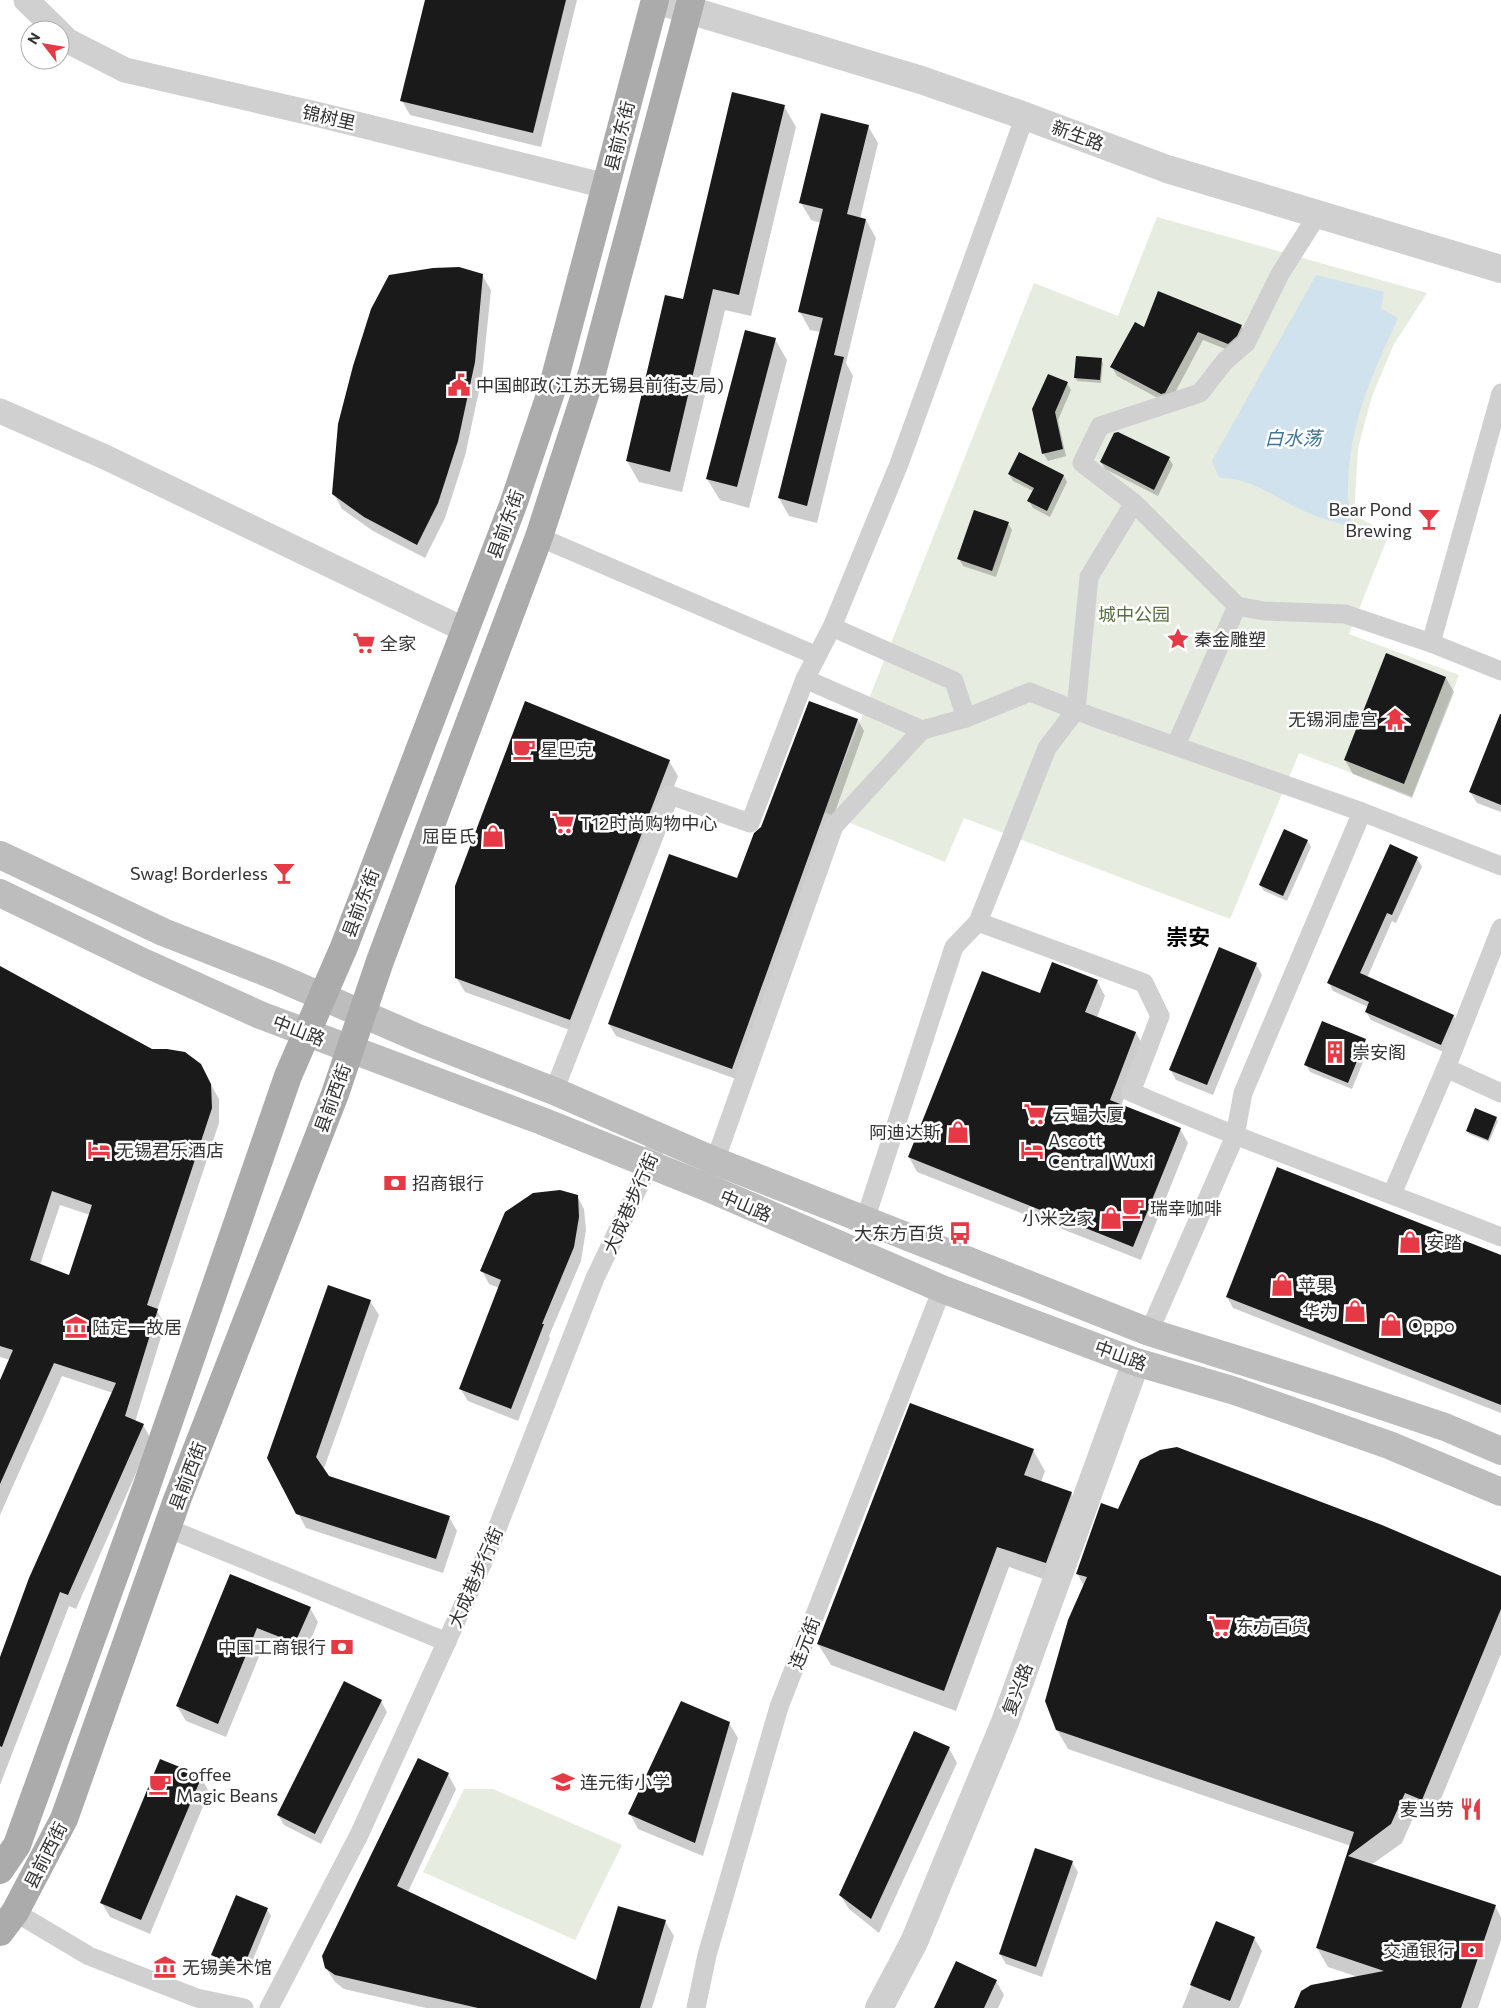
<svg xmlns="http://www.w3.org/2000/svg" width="1501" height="2008" viewBox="0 0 1501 2008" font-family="Commissioner,'Noto Sans SC',sans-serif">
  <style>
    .green { fill: #e6ecdf }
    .water { fill: #cfe2ee }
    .shadow { fill: #0003; fill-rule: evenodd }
    .building { fill: #1a1a1a; fill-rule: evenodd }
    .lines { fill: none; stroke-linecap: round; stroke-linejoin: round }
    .pedestrian { stroke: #d0d0d0; stroke-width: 19 }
    .minor { stroke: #d0d0d0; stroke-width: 25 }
    .tertiary { stroke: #d0d0d0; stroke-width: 28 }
    .secondary { stroke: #bdbdbd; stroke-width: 28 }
    .primary { stroke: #ababab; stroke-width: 28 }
    .labels { text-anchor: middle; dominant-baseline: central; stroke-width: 5; stroke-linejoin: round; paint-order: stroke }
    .street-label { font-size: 18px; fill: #333; stroke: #fff }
    .poi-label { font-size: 18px; fill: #333; stroke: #fff; text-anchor: start }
    .park-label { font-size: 18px; fill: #56703f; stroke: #fff }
    .water-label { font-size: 19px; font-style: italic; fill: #3f7597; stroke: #fff }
    .district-label { font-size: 22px; font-weight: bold; fill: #000; stroke: #fff }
  </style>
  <rect width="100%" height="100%" fill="#fff"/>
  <g class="green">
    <polygon points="1157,217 1427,293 1394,344 1372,396 1358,448 1354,515 1389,534 1349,634 1459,675 1412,796 1299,753 1230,919 964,818 945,862 824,812 1034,283 1118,316"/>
    <polygon points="464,1789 493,1789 622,1845 575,1940 423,1872"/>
  </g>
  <path class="water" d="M1316 275 1384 292 1381 309 1398 318C1373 373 1349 424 1348 485 1347 499 1350 513 1351 527 1336 522 1318 518 1304 511 1275 498 1251 477 1219 478L1212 461Z"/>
  <g class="shadow">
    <polygon points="426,0 577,0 541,147 410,115 402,101"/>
    <polygon points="784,106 796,127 751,316 725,310 682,492 639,482 627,461 666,296 684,301"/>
    <polygon points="868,126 878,143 860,219 866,220 876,238 846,363 853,376 817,523 789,516 779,498 821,332 810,330 800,312 821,223 811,220 801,203"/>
    <polygon points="482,275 491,290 482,377 465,456 445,518 425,558 373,531 342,509 334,494"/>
    <polygon points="1241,326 1247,335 1233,352 1203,340 1170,402 1167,403 1117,376 1112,367 1145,328"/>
    <polygon points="775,339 787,360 749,508 720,500 707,479"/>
    <polygon points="1101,360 1103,363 1101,383 1077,381 1076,378"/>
    <polygon points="1067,383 1071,390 1058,420 1066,456 1048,461 1044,454 1034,409"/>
    <polygon points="1169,458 1173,465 1158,496 1105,469 1101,462"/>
    <polygon points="1009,474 1064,476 1067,482 1050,517 1033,508 1029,501 1033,491 1013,481"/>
    <polygon points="1008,523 1012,530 996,577 963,566 959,559"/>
    <polygon points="1387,655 1446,678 1454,692 1412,798 1353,774 1345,760"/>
    <polygon points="1501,715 1501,812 1477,803 1470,792"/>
    <polygon points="858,720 864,731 739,1080 616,1036 609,1024 738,880"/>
    <polygon points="669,761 678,776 578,1033 465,992 456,977"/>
    <polygon points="1308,841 1311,847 1287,901 1264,891 1260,885"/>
    <polygon points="1417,858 1422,867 1396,923 1392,921 1367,978 1454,1016 1458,1025 1446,1053 1371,1020 1366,1012 1368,1007 1333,991 1329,983"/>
    <polygon points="1256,964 1262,975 1213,1095 1176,1080 1170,1069"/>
    <path d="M0 968 152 1050 200 1065 219 1099V1123L157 1311 165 1324 135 1422 143 1425 151 1439 76 1609 69 1606 0 1785V1659L113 1393 62 1376 0 1515V1383L10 1360 0 1357ZM60 1205 90 1215 70 1276 40 1265Z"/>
    <polygon points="1097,981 1105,996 1097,1017 1136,1033 1144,1047 1121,1106 1180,1129 1188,1143 1141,1260 917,1172 909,1157 1041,995"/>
    <polygon points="1365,1040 1369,1047 1352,1089 1310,1072 1306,1065"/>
    <polygon points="1496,1118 1498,1121 1489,1142 1469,1134 1467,1131"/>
    <polygon points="577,1196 584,1209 586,1230 581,1261 549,1336 550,1338 518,1421 468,1401 460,1388 499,1288 489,1284 482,1271"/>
    <polygon points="1501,1257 1501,1413 1233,1308 1227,1297"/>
    <polygon points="370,1301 379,1315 323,1471 328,1478 449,1517 457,1531 443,1573 306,1528 268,1458"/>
    <polygon points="1033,1450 1045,1471 1041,1482 1071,1493 1083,1514 1058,1584 1009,1567 956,1711 831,1665 818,1644"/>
    <polygon points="1118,1511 1501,1578 1501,1654 1433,1818 1416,1811 1402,1843 1371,1865 1495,1906 1501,1917 1501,1940 1478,2008 1296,2008 1358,1977 1328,1967 1317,1948 1351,1846 1068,1749 1057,1730 1084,1586 1077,1573"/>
    <polygon points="231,1575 310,1608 318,1622 304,1657 265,1642 226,1737 186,1721 177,1706"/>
    <polygon points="381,1701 387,1712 321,1844 284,1825 278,1815"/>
    <polygon points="729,1723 738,1738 703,1856 638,1829 630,1814"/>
    <polygon points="949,1748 957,1763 879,1933 849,1909 840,1895"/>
    <polygon points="448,1774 456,1789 408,1892 597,1981 665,1921 674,1936 652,2008 426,2008 344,1989 335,1982 326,1968"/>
    <polygon points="201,1777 209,1792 150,1934 110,1917 102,1903"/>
    <polygon points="1072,1862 1078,1872 1042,1977 1006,1964 1000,1954"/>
    <polygon points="267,1909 271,1916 247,1974 216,1961 212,1954"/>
    <polygon points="1217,1923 1254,1938 1262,1951 1239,2008 1182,2008"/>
    <polygon points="996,1981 1004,1995 998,2008 936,2008"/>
  </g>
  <g class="building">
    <polygon points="425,0 566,0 533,133 400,101"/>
    <polygon points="732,92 785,105 739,295 713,289 670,472 626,461 665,295 683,299"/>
    <polygon points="821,113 869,125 847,214 866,219 834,355 844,357 807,506 778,498 823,318 798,312 823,209 799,203"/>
    <polygon points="459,267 483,274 475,362 458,441 438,503 417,545 364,517 332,494 338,424 353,366 371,309 389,275 433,268"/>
    <polygon points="1158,291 1242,325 1237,336 1228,344 1198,332 1165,393 1161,394 1110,367 1135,322 1144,327"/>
    <polygon points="745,330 776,338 737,487 706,479"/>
    <polygon points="1076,356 1102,358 1100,380 1074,378"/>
    <polygon points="1048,374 1068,382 1055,412 1063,449 1042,454 1032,409"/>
    <polygon points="1118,432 1170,457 1154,490 1100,462 1114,433"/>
    <polygon points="1019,452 1064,475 1047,511 1027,501 1034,488 1008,474"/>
    <polygon points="974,510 1009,522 992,571 957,559"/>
    <polygon points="1386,653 1446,677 1404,784 1344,760"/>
    <polygon points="525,701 670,760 570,1020 455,978 455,886"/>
    <polygon points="809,701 858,719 732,1069 608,1024 669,854 737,878 754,833 761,827"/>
    <polygon points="1500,714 1501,714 1501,805 1469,792"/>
    <polygon points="1284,829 1308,840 1283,896 1259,885"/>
    <polygon points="1390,844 1418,857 1392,915 1387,913 1360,973 1454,1015 1441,1045 1365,1012 1369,1002 1327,983"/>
    <polygon points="1219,947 1257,963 1207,1085 1169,1070"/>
    <polygon points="1052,962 1098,980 1085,1012 1136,1032 1110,1100 1181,1128 1133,1247 908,1157 982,971 1040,993"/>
    <path d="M0 966 152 1049H167L185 1052 201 1064 211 1084 212 1108 147 1305 158 1309 125 1416 144 1424 68 1595 60 1592 2 1747 0 1746V1657L29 1578 116 1383 54 1363 0 1484V1380L13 1350 0 1346ZM52 1191 92 1205 69 1275 30 1260Z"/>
    <polygon points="1322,1021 1366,1039 1348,1083 1304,1065"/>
    <polygon points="1475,1108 1497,1117 1488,1140 1466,1131"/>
    <polygon points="1277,1167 1501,1255 1501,1405 1226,1297"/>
    <polygon points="560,1190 578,1195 579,1217 574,1247 542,1324 544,1324 511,1409 459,1389 501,1280 480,1271 505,1212 533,1193"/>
    <polygon points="328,1285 371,1300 316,1457 329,1476 450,1516 436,1559 296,1514 267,1458"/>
    <polygon points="910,1403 1034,1449 1024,1475 1072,1492 1046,1563 997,1547 944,1691 817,1644"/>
    <polygon points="1177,1447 1382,1525 1501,1576 1501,1609 1422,1800 1405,1793 1391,1824 1348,1856 1496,1905 1461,2008 1294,2008 1301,1991 1311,1985 1384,1971 1316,1948 1354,1832 1056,1730 1045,1701 1068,1620 1087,1577 1076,1574 1101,1503 1118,1509 1140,1460 1160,1450"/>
    <polygon points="230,1574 311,1607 295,1643 257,1628 218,1724 176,1706"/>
    <polygon points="344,1681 382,1700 315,1834 277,1815"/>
    <polygon points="681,1701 730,1722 695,1843 628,1814"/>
    <polygon points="914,1731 950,1747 871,1919 839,1895"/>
    <polygon points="418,1758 449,1773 397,1886 596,1980 618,1906 666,1920 640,2008 478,2008 335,1975 325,1968 322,1956"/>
    <polygon points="160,1759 202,1776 141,1920 100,1903"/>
    <polygon points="1035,1848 1073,1861 1036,1967 999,1954"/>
    <polygon points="236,1895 268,1908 243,1968 211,1955"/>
    <polygon points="1216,1921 1255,1937 1230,2001 1190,1985"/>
    <polygon points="956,1961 997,1980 984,2008 934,2008"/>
  </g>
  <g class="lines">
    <g class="pedestrian">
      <polyline points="1134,503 1237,606"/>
      <polyline points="539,537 817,656"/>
      <polyline points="1431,643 1501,393"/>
      <polyline points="805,679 922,730 966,718 954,681 832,627"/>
      <polyline points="966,718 1030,692 1093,717 1362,812 1501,866"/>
      <polyline points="1176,745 1237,606 1264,611 1345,614 1431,643 1501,671"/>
      <polyline points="978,922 1047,748 1076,710 1089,577 1134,503 1082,463 1100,426 1200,393 1225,361 1246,343 1280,274 1318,214"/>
      <polyline points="1446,1068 1501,1093"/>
      <polyline points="554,1091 670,795 750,823 805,679 832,627 899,464 1025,116"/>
      <polyline points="715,1161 834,826 922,730"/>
      <polyline points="1392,1194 1446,1068 1501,928"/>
      <path d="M865 1220 954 947 978 922 1144 983 1160 1016 1131 1092C1252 1145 1378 1188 1501 1237"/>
      <polyline points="1149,1332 1235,1136 1243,1093 1362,812"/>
      <polyline points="167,1528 447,1642"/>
      <polyline points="15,1912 89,1956 197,1998 244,2008"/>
      <polyline points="269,2008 359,1835 491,1544 595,1278 649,1165 659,1136"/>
      <polyline points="696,2008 707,1955 779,1707 942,1289"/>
    </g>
    <g class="minor">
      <polyline points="26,0 57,30"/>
      <polyline points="60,33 68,41 125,70 324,116 606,186"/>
      <polyline points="0,411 105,457 465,630"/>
    </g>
    <g class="tertiary">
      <polyline points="656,0 921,80 1025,116 1167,169 1501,269"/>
      <polyline points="879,2008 914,1942 1005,1722 1136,1362"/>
    </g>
    <g class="secondary">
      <polyline points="0,855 163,932 275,976 418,1038 554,1091 715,1161 865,1220 1149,1332 1331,1389 1445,1427 1501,1451"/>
      <polyline points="0,893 145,963 260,1015 542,1121 706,1187 942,1289 1136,1362 1235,1391 1389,1445 1501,1492"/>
    </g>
    <g class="primary">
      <polyline points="0,1870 17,1845 146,1488 288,1076 344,947 513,505 552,389 655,0"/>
      <polyline points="0,1932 15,1912 64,1819 177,1500 335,1094 380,961 539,537 592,373 691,0"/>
    </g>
  </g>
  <defs>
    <symbol id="civic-bare" viewBox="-9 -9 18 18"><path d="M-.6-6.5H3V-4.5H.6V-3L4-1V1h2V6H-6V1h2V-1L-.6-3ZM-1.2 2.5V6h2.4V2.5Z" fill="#e63946" stroke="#fff" stroke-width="2.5" paint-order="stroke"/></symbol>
    <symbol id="bar-bare" viewBox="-9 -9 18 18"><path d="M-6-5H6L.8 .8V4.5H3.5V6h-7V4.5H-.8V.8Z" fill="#e63946" stroke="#fff" stroke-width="2.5" paint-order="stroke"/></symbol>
    <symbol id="sight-bare" viewBox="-9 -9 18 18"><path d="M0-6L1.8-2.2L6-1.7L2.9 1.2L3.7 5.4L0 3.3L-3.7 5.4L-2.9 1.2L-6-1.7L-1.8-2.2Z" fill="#e63946" stroke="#fff" stroke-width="2.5" paint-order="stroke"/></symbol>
    <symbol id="supermarket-bare" viewBox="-9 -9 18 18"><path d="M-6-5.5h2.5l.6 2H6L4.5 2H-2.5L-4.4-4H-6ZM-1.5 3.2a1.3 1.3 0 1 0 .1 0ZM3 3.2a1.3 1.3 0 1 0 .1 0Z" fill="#e63946" stroke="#fff" stroke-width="2.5" paint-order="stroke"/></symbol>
    <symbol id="temple-bare" viewBox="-9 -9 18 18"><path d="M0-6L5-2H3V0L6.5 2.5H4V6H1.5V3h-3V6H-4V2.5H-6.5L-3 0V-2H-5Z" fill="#e63946" stroke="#fff" stroke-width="2.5" paint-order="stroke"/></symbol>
    <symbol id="cafe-bare" viewBox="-9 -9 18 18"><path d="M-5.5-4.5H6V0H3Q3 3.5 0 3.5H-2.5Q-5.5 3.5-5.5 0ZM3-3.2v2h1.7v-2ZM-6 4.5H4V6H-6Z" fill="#e63946" stroke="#fff" stroke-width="2.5" paint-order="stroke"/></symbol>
    <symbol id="shop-bare" viewBox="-9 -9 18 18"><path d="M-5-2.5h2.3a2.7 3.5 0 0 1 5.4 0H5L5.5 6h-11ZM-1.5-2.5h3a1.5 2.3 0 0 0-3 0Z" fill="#e63946" stroke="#fff" stroke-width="2.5" paint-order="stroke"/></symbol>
    <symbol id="building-bare" viewBox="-9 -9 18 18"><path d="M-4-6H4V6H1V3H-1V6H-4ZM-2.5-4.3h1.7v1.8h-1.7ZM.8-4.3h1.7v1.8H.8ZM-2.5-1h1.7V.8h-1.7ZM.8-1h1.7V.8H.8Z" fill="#e63946" stroke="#fff" stroke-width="2.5" paint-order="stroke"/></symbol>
    <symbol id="hotel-bare" viewBox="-9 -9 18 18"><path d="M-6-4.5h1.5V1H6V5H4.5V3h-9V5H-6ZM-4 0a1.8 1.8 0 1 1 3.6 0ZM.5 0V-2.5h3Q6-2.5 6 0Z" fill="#e63946" stroke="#fff" stroke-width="2.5" paint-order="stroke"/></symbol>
    <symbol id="bank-bare" viewBox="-9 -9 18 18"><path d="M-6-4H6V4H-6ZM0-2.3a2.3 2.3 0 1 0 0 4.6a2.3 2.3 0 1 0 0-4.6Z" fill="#e63946" stroke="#fff" stroke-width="2.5" paint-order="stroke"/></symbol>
    <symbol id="bus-bare" viewBox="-9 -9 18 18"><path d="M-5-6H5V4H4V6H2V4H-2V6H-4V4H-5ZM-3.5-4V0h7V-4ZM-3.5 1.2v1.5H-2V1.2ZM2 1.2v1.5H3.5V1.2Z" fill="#e63946" stroke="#fff" stroke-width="2.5" paint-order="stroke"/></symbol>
    <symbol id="museum-bare" viewBox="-9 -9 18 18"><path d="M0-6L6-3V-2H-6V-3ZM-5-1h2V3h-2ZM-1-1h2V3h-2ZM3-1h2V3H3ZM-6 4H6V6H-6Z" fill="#e63946" stroke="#fff" stroke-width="2.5" paint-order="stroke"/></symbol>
    <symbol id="school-bare" viewBox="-9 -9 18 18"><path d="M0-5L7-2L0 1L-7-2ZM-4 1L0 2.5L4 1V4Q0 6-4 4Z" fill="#e63946" stroke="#fff" stroke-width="2.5" paint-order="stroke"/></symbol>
    <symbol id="restaurant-bare" viewBox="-9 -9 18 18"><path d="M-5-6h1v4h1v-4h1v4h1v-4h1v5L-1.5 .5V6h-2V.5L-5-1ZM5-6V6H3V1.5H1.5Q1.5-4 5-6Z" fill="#e63946" stroke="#fff" stroke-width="2.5" paint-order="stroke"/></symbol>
  </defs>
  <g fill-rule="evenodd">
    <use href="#civic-bare" x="443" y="369" width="32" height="32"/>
    <use href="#bar-bare" x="1413" y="503" width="32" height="32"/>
    <use href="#sight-bare" x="1162" y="623" width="32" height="32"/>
    <use href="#supermarket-bare" x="348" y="627" width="32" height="32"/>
    <use href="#temple-bare" x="1379" y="703" width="32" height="32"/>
    <use href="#cafe-bare" x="508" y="733" width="32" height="32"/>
    <use href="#supermarket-bare" x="547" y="807" width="32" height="32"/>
    <use href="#shop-bare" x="477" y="820" width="32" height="32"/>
    <use href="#bar-bare" x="268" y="857" width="32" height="32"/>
    <use href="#building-bare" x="1319" y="1036" width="32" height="32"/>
    <use href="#supermarket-bare" x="1019" y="1098" width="32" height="32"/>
    <use href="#shop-bare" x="942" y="1116" width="32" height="32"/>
    <use href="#hotel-bare" x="83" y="1134" width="32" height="32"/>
    <use href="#hotel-bare" x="1016" y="1134" width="32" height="32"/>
    <use href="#bank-bare" x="379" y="1167" width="32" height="32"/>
    <use href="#cafe-bare" x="1117" y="1192" width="32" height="32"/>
    <use href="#shop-bare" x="1095" y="1202" width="32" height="32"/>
    <use href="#bus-bare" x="944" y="1217" width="32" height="32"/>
    <use href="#shop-bare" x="1394" y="1226" width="32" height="32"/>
    <use href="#shop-bare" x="1266" y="1269" width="32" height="32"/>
    <use href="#shop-bare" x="1339" y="1295" width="32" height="32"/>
    <use href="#shop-bare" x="1375" y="1309" width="32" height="32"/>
    <use href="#museum-bare" x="60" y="1311" width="32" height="32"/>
    <use href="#supermarket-bare" x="1204" y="1610" width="32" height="32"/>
    <use href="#bank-bare" x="326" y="1631" width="32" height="32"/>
    <use href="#school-bare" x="547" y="1766" width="32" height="32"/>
    <use href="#cafe-bare" x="144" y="1768" width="32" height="32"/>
    <use href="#restaurant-bare" x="1455" y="1793" width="32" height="32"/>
    <use href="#bank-bare" x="1456" y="1934" width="32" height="32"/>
    <use href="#museum-bare" x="149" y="1951" width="32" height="32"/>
  </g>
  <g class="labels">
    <g class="street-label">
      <text transform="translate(329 117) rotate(13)">锦树里</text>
      <text transform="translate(1078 135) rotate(20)">新生路</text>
      <text transform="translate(619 136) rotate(-76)">县前东街</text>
      <text transform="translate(505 524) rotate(-70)">县前东街</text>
      <text transform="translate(360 903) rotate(-69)">县前东街</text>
      <text transform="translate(299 1030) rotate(21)">中山路</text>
      <text transform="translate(332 1098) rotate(-70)">县前西街</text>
      <text transform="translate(630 1203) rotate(-66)">大成巷步行街</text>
      <text transform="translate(746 1205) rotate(23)">中山路</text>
      <text transform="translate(1121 1355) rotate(20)">中山路</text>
      <text transform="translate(187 1476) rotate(-69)">县前西街</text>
      <text transform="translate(475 1577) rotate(-66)">大成巷步行街</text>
      <text transform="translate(804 1643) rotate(-69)">连元街</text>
      <text transform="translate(1017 1689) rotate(-70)">复兴路</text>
      <text transform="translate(45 1855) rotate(-63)">县前西街</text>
    </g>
    <g class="poi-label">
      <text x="476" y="385">中国邮政(江苏无锡县前街支局)</text>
      <text x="1412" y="509" text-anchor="end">Bear Pond<tspan x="1412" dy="21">Brewing</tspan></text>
      <text x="1194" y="639">秦金雕塑</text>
      <text x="380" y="643">全家</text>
      <text x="1378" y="719" text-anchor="end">无锡洞虚宫</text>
      <text x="540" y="749">星巴克</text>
      <text x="580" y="823">T12时尚购物中心</text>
      <text x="476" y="836" text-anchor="end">屈臣氏</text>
      <text x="268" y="873" text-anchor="end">Swag! Borderless</text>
      <text x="1352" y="1052">崇安阁</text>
      <text x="1052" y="1114">云蝠大厦</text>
      <text x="941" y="1132" text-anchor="end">阿迪达斯</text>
      <text x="1048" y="1140">Ascott<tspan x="1048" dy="21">Central Wuxi</tspan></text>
      <text x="116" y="1150">无锡君乐酒店</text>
      <text x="412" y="1183">招商银行</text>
      <text x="1150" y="1208">瑞幸咖啡</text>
      <text x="1094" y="1218" text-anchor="end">小米之家</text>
      <text x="944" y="1233" text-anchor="end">大东方百货</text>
      <text x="1426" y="1242">安踏</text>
      <text x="1298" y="1285">苹果</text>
      <text x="1338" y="1311" text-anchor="end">华为</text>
      <text x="1408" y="1325">Oppo</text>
      <text x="92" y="1327">陆定一故居</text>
      <text x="1236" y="1626">东方百货</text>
      <text x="326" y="1647" text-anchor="end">中国工商银行</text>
      <text x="176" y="1774">Coffee<tspan x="176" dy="21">Magic Beans</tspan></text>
      <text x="580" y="1782">连元街小学</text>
      <text x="1454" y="1809" text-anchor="end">麦当劳</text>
      <text x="1455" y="1950" text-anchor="end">交通银行</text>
      <text x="182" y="1967">无锡美术馆</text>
    </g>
    <g class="park-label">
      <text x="1134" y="614">城中公园</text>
    </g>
    <g class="water-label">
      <text x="1293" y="437">白水荡</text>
    </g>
    <g class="district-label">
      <text x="1188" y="936">崇安</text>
    </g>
  </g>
  <g transform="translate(45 45) rotate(301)"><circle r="24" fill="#ffffff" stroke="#adadad"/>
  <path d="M0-4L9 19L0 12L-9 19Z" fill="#e63946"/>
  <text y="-8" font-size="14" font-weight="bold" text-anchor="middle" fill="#333333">N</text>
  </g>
</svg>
